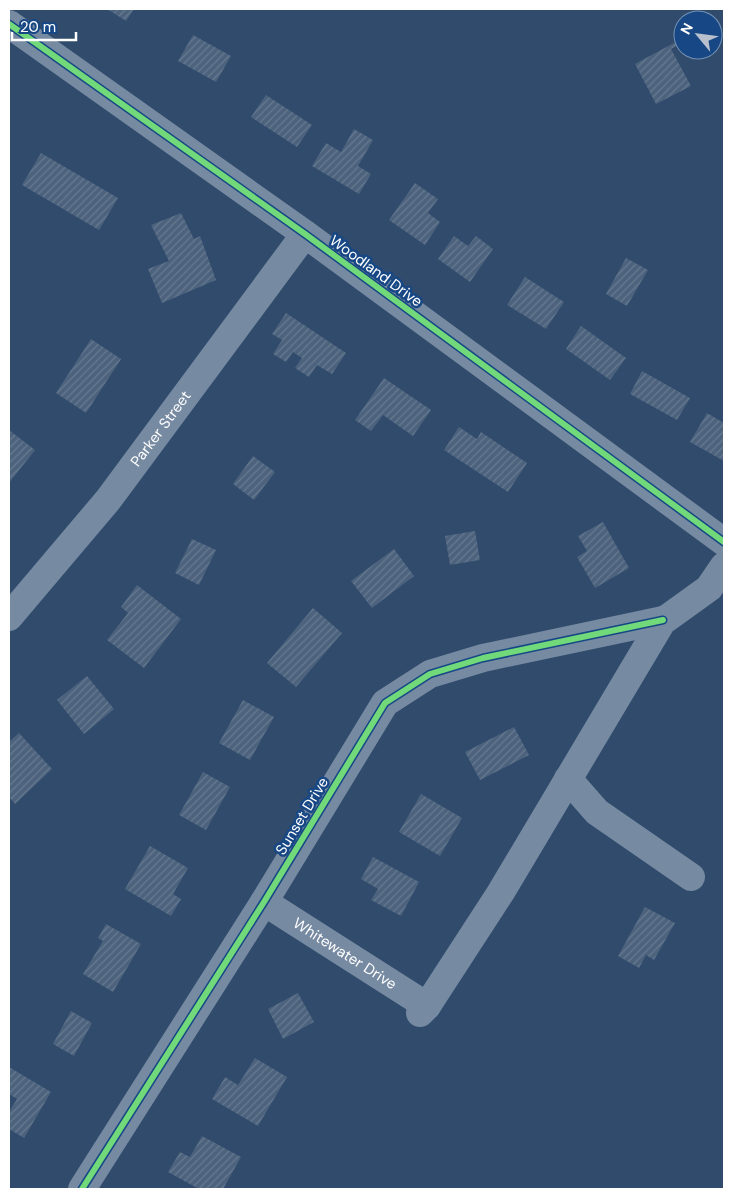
<svg xmlns="http://www.w3.org/2000/svg" width="733" height="1198" viewBox="0 0 733 1198" font-family="'DM Sans',sans-serif">
  <style>
    .building { fill: url(#building-hatch) }
    .lines { fill: none; stroke-linecap: round; stroke-linejoin: round }
    .minor { stroke: #768aa2; stroke-width: 28 }
    .cycleway-casing { stroke: #174885; stroke-width: 9 }
    .cycleway { stroke: #71d979; stroke-width: 6 }
    .labels { text-anchor: middle; dominant-baseline: central; stroke-width: 5; stroke-linejoin: round; paint-order: stroke }
    .street-label { font-size: 15px; fill: #fff; stroke: #174885 }
  </style>
  <defs>
    <pattern id="building-hatch" width="6" height="6" patternUnits="userSpaceOnUse" patternTransform="scale(1.25)"><rect width="6" height="6" fill="#4c627d"/><path d="M-1 1l2-2M0 6l6-6M5 7l2-2" fill="none" stroke="#677a90"/></pattern>
  </defs>
  <rect width="100%" height="100%" fill="#304b6c"/>
  <g class="building">
    <polygon points="107,9 134,9 126,21"/>
    <polygon points="193,35 231,56 216,82 178,61"/>
    <polygon points="683,38 683,42 671,49 691,86 656,104 635,64"/>
    <polygon points="266,95 312,125 297,147 251,117"/>
    <polygon points="354,129 373,140 358,166 371,174 359,194 312,166 326,143 341,152"/>
    <polygon points="41,153 118,198 99,230 22,185"/>
    <polygon points="415,183 438,199 428,213 440,222 425,245 389,220"/>
    <polygon points="181,213 194,239 200,236 216,280 162,303 148,269 169,261 151,225"/>
    <polygon points="454,236 468,246 476,236 493,249 470,282 438,259"/>
    <polygon points="626,258 648,270 627,306 606,294"/>
    <polygon points="525,277 564,302 546,329 507,305"/>
    <polygon points="286,313 346,353 332,374 317,365 309,377 295,368 302,358 293,352 286,362 273,354 282,340 272,334"/>
    <polygon points="581,326 626,358 610,380 566,349"/>
    <polygon points="91,339 121,359 86,413 56,393"/>
    <polygon points="642,371 690,398 677,420 630,394"/>
    <polygon points="384,378 431,410 413,436 383,415 371,431 355,420"/>
    <polygon points="707,413 724,423 724,461 690,442"/>
    <polygon points="459,427 477,439 481,432 527,463 508,492 444,450"/>
    <polygon points="9,430 35,450 9,483"/>
    <polygon points="253,456 275,472 254,500 233,484"/>
    <polygon points="603,522 629,568 595,588 577,557 587,551 578,536"/>
    <polygon points="475,531 480,560 450,565 445,536"/>
    <polygon points="192,539 216,550 199,585 175,573"/>
    <polygon points="394,549 414,576 372,608 351,581"/>
    <polygon points="137,585 181,619 144,668 107,640 128,613 121,607"/>
    <polygon points="313,608 342,633 296,687 267,663"/>
    <polygon points="87,676 114,709 84,734 57,700"/>
    <polygon points="243,700 274,717 250,760 219,743"/>
    <polygon points="514,727 529,755 480,780 465,752"/>
    <polygon points="19,733 52,769 15,804 9,797 9,742"/>
    <polygon points="203,772 230,787 206,830 179,815"/>
    <polygon points="421,794 462,818 440,856 399,832"/>
    <polygon points="150,846 188,868 173,894 181,899 171,916 125,889"/>
    <polygon points="373,857 419,882 401,916 371,900 378,889 361,879"/>
    <polygon points="645,907 675,923 654,960 646,955 639,968 618,956"/>
    <polygon points="106,924 141,944 113,992 83,974 103,941 98,938"/>
    <polygon points="298,993 314,1022 283,1039 268,1009"/>
    <polygon points="71,1011 92,1023 74,1056 53,1044"/>
    <polygon points="255,1058 287,1077 258,1126 212,1099 225,1077 238,1085"/>
    <polygon points="9,1067 51,1092 24,1138 9,1129 9,1112 17,1099 9,1094"/>
    <polygon points="202,1136 241,1157 223,1189 199,1189 168,1172 180,1152 190,1157"/>
  </g>
  <g class="lines">
    <g class="minor">
      <polyline points="9,24 305,234 724,542"/>
      <path id="s1" d="M9 617 108 500 305 234"/>
      <polyline points="568,779 597,812 691,877"/>
      <path id="s2" d="M264 902 427 1006"/>
      <polyline points="420,1013 427,1006 501,892 663,620 666,619 709,588 724,566"/>
      <polyline points="82,1189 264,902 385,703 430,674 483,658 663,620"/>
    </g>
    <defs>
      <g id="cycleway">
        <polyline points="9,24 305,234 724,542"/>
        <polyline points="82,1189 264,902 385,703 430,674 483,658 663,620"/>
      </g>
    </defs>
    <use href="#cycleway" class="cycleway-casing"/>
    <use href="#cycleway" class="cycleway"/>
  </g>
  <g class="labels">
    <g class="street-label">
      <text transform="translate(376 271) rotate(36)">Woodland Drive</text>
      <text stroke="none"><textPath href="#s1" startOffset="242">Parker Street</textPath></text>
      <text transform="translate(302 816) rotate(-59)">Sunset Drive</text>
      <text stroke="none"><textPath href="#s2" startOffset="96">Whitewater Drive</textPath></text>
    </g>
  </g>
  <rect width="733" height="1198" fill="none" stroke="#ffffff" stroke-width="20"/>
  <g transform="translate(698 35) rotate(299)"><circle r="24" fill="#174885" stroke="#7491b6"/>
  <path d="M0-4L9 19L0 12L-9 19Z" fill="#b7c0cc"/>
  <text y="-8" font-size="14" font-weight="bold" text-anchor="middle" fill="#ffffff">N</text>
  </g>
  <path d="M12 32v8h64v-8" fill="none" stroke="#ffffff" stroke-width="2.5"/>
  <text x="20" y="32" font-size="15" fill="#ffffff" stroke="#174885" stroke-width="4" paint-order="stroke">20 m</text>
</svg>
